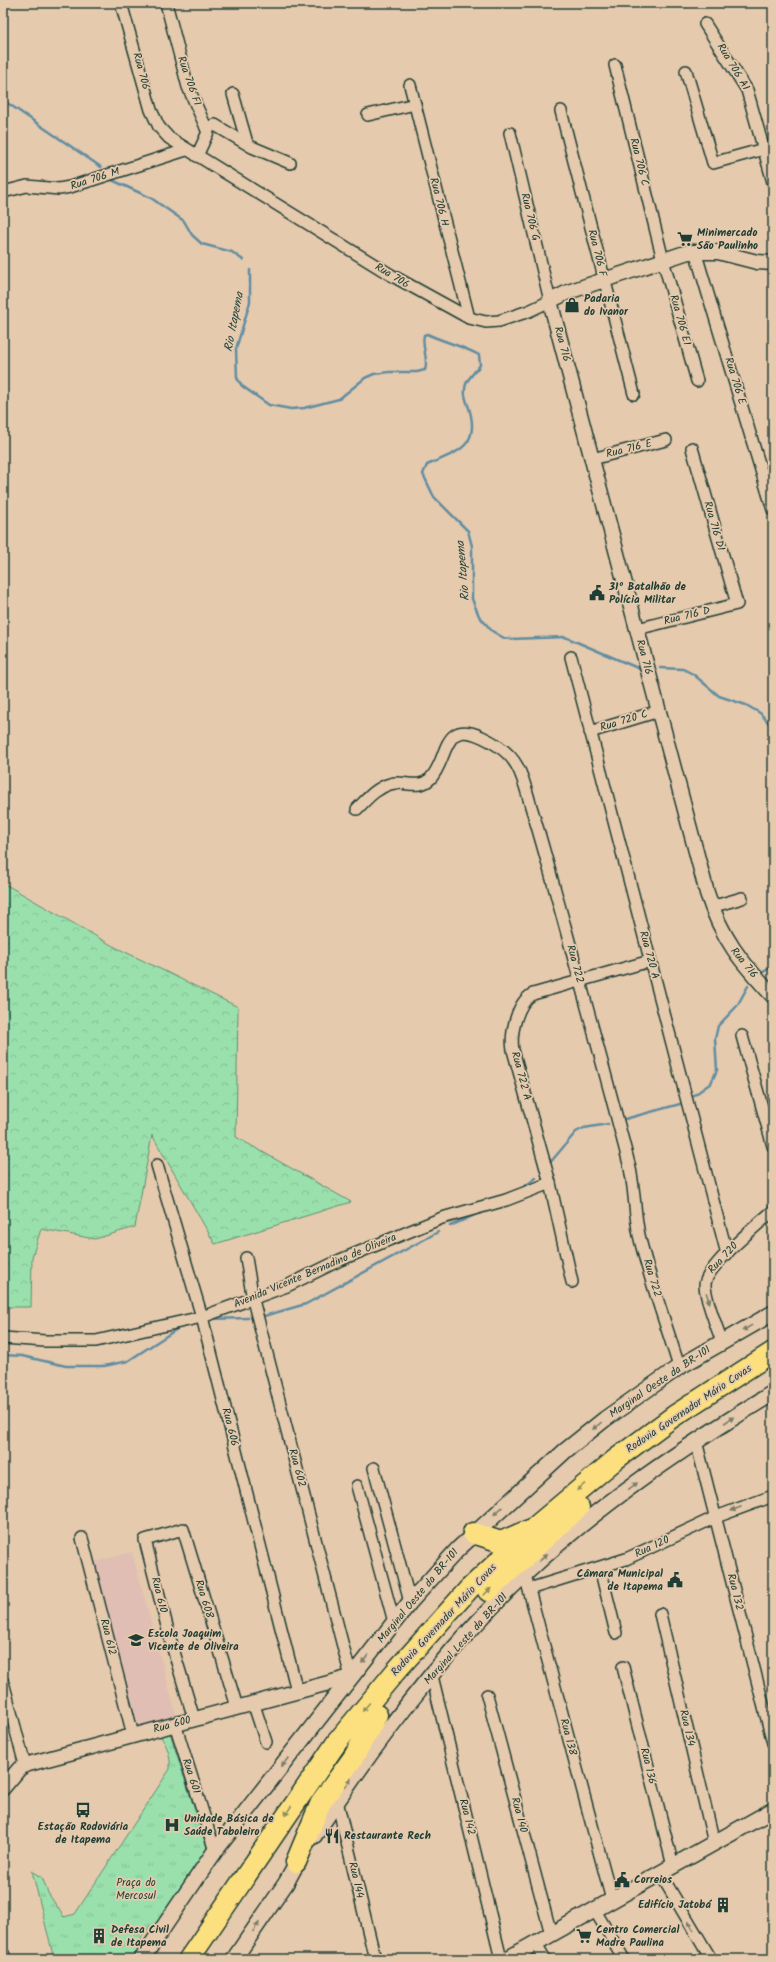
<svg xmlns="http://www.w3.org/2000/svg" width="776" height="1962" viewBox="0 0 776 1962" font-family="Kalam,sans-serif">
  <style>
    .built { fill: #e0beb3 }
    .forest { fill: url(#forest-crowns); stroke: #5c8e70 }
    .park { fill: url(#park-tufts); stroke: #5c8e70 }
    .lines { fill: none; stroke-linecap: round; stroke-linejoin: round }
    .stream { stroke: #618da2; stroke-width: 2.5 }
    .minor-casing { stroke: #1f3d34; stroke-width: 14 }
    .tertiary-casing { stroke: #1f3d34; stroke-width: 17 }
    .secondary-casing { stroke: #1f3d34; stroke-width: 18 }
    .motorway-casing { stroke: #1f3d34; stroke-width: 23 }
    .minor { stroke: #e6caad; stroke-width: 11 }
    .tertiary { stroke: #e6caad; stroke-width: 14 }
    .secondary { stroke: #e6caad; stroke-width: 15 }
    .motorway { stroke: #fce080; stroke-width: 20 }
    .oneway { fill: #797c6a }
    .oneway2 { fill: #8e8e5a }
    .labels { text-anchor: middle; dominant-baseline: central; stroke-width: 3.5; stroke-linejoin: round; paint-order: stroke }
    .street-label { font-size: 11px; fill: #1f3d34; stroke: #e6caad }
    .poi-label { font-size: 11px; font-weight: bold; fill: #1f3d34; stroke: #e6caad; text-anchor: start }
    .park-label { font-size: 11px; fill: #25453a; stroke: #e6caad }
    .water-label { font-size: 12px; font-style: italic; fill: #24443d; stroke: #e6caad }
  </style>
  <defs>
    <pattern id="forest-crowns" width="20" height="18" patternUnits="userSpaceOnUse"><rect width="20" height="18" fill="#9ae0ad"/><path d="M2 6a3 3 0 1 1 6 0M12 15a3 3 0 1 1 6 0" fill="none" stroke="#84c195"/></pattern>
    <pattern id="park-tufts" width="24" height="20" patternUnits="userSpaceOnUse"><rect width="24" height="20" fill="#9ae0ad"/><path d="M3 7l-1-3M5 7V3M7 7l1-3M15 17l-1-3M17 17v-4M19 17l1-3" fill="none" stroke="#84c195"/></pattern>
  </defs>
  <rect width="100%" height="100%" fill="#e6caad"/>
  <filter id="ink" filterUnits="userSpaceOnUse"><feTurbulence type="fractalNoise" baseFrequency=".025" numOctaves="2"/><feDisplacementMap in="SourceGraphic" scale="8" xChannelSelector="R" yChannelSelector="G"/><feConvolveMatrix kernelMatrix="1 2 1 2 8 2 1 2 1" color-interpolation-filters="sRGB"/></filter>
  <g filter="url(#ink)">
    <polygon class="built" points="132,1552 177,1718 139,1728 94,1562"/>
    <polygon class="forest" points="3,883 113,946 238,1007 236,1137 351,1202 215,1244 152,1135 135,1227 95,1239 41,1229 32,1257 31,1307 3,1307"/>
    <path class="park" d="M169 1730 207 1848 157 1923 150 1926 141 1938 144 1946 135 1959H54L32 1871 42 1877 48 1893 64 1917 75 1914 170 1769C171 1755 167 1745 159 1734Z"/>
    <g class="lines">
      <g class="stream">
        <polyline points="3,10 7,3"/>
        <polyline points="3,100 101,167"/>
        <polyline points="112,180 151,198 184,221 192,235 202,244 232,252 243,260"/>
        <path d="M250 270V302L236 349 237 378 242 386 269 405 291 409 304 408 339 399 365 378 374 374 389 372H417L425 370C429 358 421 347 424 335L427 334C444 342 463 346 479 355L480 365C476 371 468 378 466 384 463 393 466 400 469 408 481 447 457 452 427 465L423 474 434 497 468 531 472 546V599L479 616 492 631 504 638 511 639 565 637 640 669"/>
        <polyline points="660,668 683,669 693,674 719,696 746,705 760,713 773,728"/>
        <polyline points="760,974 773,966"/>
        <polyline points="693,1096 711,1083 717,1070 715,1039 718,1026 737,1006 748,986"/>
        <polyline points="625,1119 680,1104"/>
        <polyline points="549,1164 576,1132 584,1128 608,1124"/>
        <polyline points="521,1189 536,1178"/>
        <polyline points="450,1226 479,1213"/>
        <polyline points="264,1316 306,1304 438,1232"/>
        <polyline points="210,1319 248,1318"/>
        <polyline points="3,1355 22,1356 66,1366 104,1366 128,1361 177,1329"/>
      </g>
      <defs>
        <g id="minor">
          <polyline points="121,3 151,110 159,127 169,138 391,275 469,318 486,322 499,321 529,311 550,301 510,133"/>
          <polyline points="166,3 188,87 208,132 197,156"/>
          <polyline points="705,24 747,90 773,182"/>
          <polyline points="615,65 663,260 697,381"/>
          <polyline points="686,71 713,163 764,149"/>
          <polyline points="410,85 469,318"/>
          <polyline points="233,94 247,143"/>
          <polyline points="561,111 634,394"/>
          <polyline points="368,115 415,104"/>
          <polyline points="206,128 215,125 252,147 290,163"/>
          <polyline points="3,192 27,186 59,189 70,187 186,150"/>
          <polyline points="695,251 773,510"/>
          <polyline points="592,459 666,440"/>
          <polyline points="637,629 737,604 692,448"/>
          <polyline points="571,657 727,1254"/>
          <polyline points="590,732 659,711"/>
          <path d="M357 809C367 799 376 788 390 784 403 780 418 790 430 779 449 760 441 718 482 737 495 743 510 753 517 766 525 780 528 798 533 813 545 852 555 891 566 930 587 1008 609 1086 629 1164 635 1188 634 1211 639 1235 649 1279 666 1323 679 1367"/>
          <polyline points="711,907 742,898"/>
          <polyline points="742,1036 773,1146"/>
          <polyline points="157,1165 202,1317 297,1691"/>
          <polyline points="246,1258 253,1300 351,1677"/>
          <path d="M572 1282 550 1183 513 1050C510 1034 517 1002 533 994L650 961"/>
          <polyline points="3,1338 45,1341 96,1341 202,1317 287,1286 340,1260 442,1218 506,1200 550,1183"/>
          <path d="M722 1342C717 1327 705 1299 705 1285 705 1268 759 1223 773 1211"/>
          <polyline points="696,1441 773,1743"/>
          <polyline points="374,1468 410,1602"/>
          <polyline points="357,1486 394,1622"/>
          <polyline points="82,1538 133,1735"/>
          <polyline points="600,1568 616,1633"/>
          <polyline points="525,1575 612,1900"/>
          <polyline points="529,1589 626,1559 716,1517 773,1496"/>
          <polyline points="660,1614 714,1843"/>
          <polyline points="623,1667 673,1866"/>
          <polyline points="432,1676 501,1959"/>
          <polyline points="3,1682 25,1765"/>
          <polyline points="487,1695 551,1934"/>
          <polyline points="253,1702 266,1742"/>
          <polyline points="194,1719 171,1642 145,1540 183,1529 237,1707"/>
          <polyline points="175,1724 215,1851"/>
          <polyline points="337,1801 375,1959"/>
          <polyline points="660,1873 711,1959"/>
          <polyline points="594,1909 624,1959"/>
          <polyline points="535,1942 545,1959"/>
          <polyline points="3,1956 4,1955"/>
        </g>
        <g id="tertiary">
          <path d="M773 263 757 262 718 252H688L568 292 550 301 707 893C722 939 741 962 773 996"/>
          <polyline points="3,1788 19,1769 25,1765 351,1677"/>
        </g>
        <g id="secondary">
          <path d="M314 1836C375 1742 443 1652 525 1574 599 1504 686 1446 773 1393"/>
          <polyline points="142,1959 215,1851 410,1602 458,1549 565,1451 605,1419 679,1367 773,1313"/>
          <polyline points="234,1959 286,1883 302,1854"/>
          <polyline points="507,1959 773,1810"/>
        </g>
        <g id="motorway">
          <polyline points="473,1533 501,1542 524,1532"/>
          <polyline points="488,1591 579,1507"/>
          <polyline points="296,1862 321,1802 353,1758 377,1715"/>
          <polyline points="189,1959 337,1742 395,1672 469,1589 536,1526 616,1459 674,1416 773,1352"/>
        </g>
      </defs>
      <use href="#minor" class="minor-casing"/>
      <use href="#tertiary" class="tertiary-casing"/>
      <use href="#secondary" class="secondary-casing"/>
      <use href="#motorway" class="motorway-casing"/>
      <use href="#minor" class="minor"/>
      <use href="#tertiary" class="tertiary"/>
      <use href="#secondary" class="secondary"/>
      <use href="#motorway" class="motorway"/>
    </g>
    <defs><path id="oneway-solid" d="M-6-.8H1V-3.2L6.5 0L1 3.2V.8H-6Z"/></defs>
    <g class="oneway">
      <use href="#oneway-solid" transform="translate(708 1298) rotate(72)"/>
      <use href="#oneway-solid" transform="translate(747 1328) rotate(151)"/>
      <use href="#oneway-solid" transform="translate(729 1420) rotate(-33)"/>
      <use href="#oneway-solid" transform="translate(597 1426) rotate(141)"/>
      <use href="#oneway-solid" transform="translate(633 1486) rotate(-36)"/>
      <use href="#oneway-solid" transform="translate(736 1509) rotate(159)"/>
      <use href="#oneway-solid" transform="translate(498 1511) rotate(138)"/>
      <use href="#oneway-solid" transform="translate(543 1558) rotate(-41)"/>
      <use href="#oneway-solid" transform="translate(365 1659) rotate(128)"/>
      <use href="#oneway-solid" transform="translate(285 1762) rotate(128)"/>
      <use href="#oneway-solid" transform="translate(348 1783) rotate(-57)"/>
      <use href="#oneway-solid" transform="translate(691 1926) rotate(-121)"/>
      <use href="#oneway-solid" transform="translate(256 1927) rotate(-56)"/>
    </g>
    <g class="oneway2">
      <use href="#oneway-solid" transform="translate(581 1487) rotate(139)"/>
      <use href="#oneway-solid" transform="translate(487 1592) rotate(-44)"/>
      <use href="#oneway-solid" transform="translate(366 1707) rotate(130)"/>
      <use href="#oneway-solid" transform="translate(288 1811) rotate(124)"/>
    </g>
  </g>
  <defs>
    <symbol id="supermarket-bare" viewBox="-9 -9 18 18"><path d="M-6-5.5h2.5l.6 2H6L4.5 2H-2.5L-4.4-4H-6ZM-1.5 3.2a1.3 1.3 0 1 0 .1 0ZM3 3.2a1.3 1.3 0 1 0 .1 0Z" fill="#1f3d34" stroke="#e6caad" stroke-width="2.5" paint-order="stroke"/></symbol>
    <symbol id="shop-bare" viewBox="-9 -9 18 18"><path d="M-5-2.5h2.3a2.7 3.5 0 0 1 5.4 0H5L5.5 6h-11ZM-1.5-2.5h3a1.5 2.3 0 0 0-3 0Z" fill="#1f3d34" stroke="#e6caad" stroke-width="2.5" paint-order="stroke"/></symbol>
    <symbol id="civic-bare" viewBox="-9 -9 18 18"><path d="M-.6-6.5H3V-4.5H.6V-3L4-1V1h2V6H-6V1h2V-1L-.6-3ZM-1.2 2.5V6h2.4V2.5Z" fill="#1f3d34" stroke="#e6caad" stroke-width="2.5" paint-order="stroke"/></symbol>
    <symbol id="school-bare" viewBox="-9 -9 18 18"><path d="M0-5L7-2L0 1L-7-2ZM-4 1L0 2.5L4 1V4Q0 6-4 4Z" fill="#1f3d34" stroke="#e6caad" stroke-width="2.5" paint-order="stroke"/></symbol>
    <symbol id="bus-bare" viewBox="-9 -9 18 18"><path d="M-5-6H5V4H4V6H2V4H-2V6H-4V4H-5ZM-3.5-4V0h7V-4ZM-3.5 1.2v1.5H-2V1.2ZM2 1.2v1.5H3.5V1.2Z" fill="#1f3d34" stroke="#e6caad" stroke-width="2.5" paint-order="stroke"/></symbol>
    <symbol id="hospital-bare" viewBox="-9 -9 18 18"><path d="M-5-5h3v3.5h4V-5h3V5h-3V1.5h-4V5h-3Z" fill="#1f3d34" stroke="#e6caad" stroke-width="2.5" paint-order="stroke"/></symbol>
    <symbol id="restaurant-bare" viewBox="-9 -9 18 18"><path d="M-5-6h1v4h1v-4h1v4h1v-4h1v5L-1.5 .5V6h-2V.5L-5-1ZM5-6V6H3V1.5H1.5Q1.5-4 5-6Z" fill="#1f3d34" stroke="#e6caad" stroke-width="2.5" paint-order="stroke"/></symbol>
    <symbol id="building-bare" viewBox="-9 -9 18 18"><path d="M-4-6H4V6H1V3H-1V6H-4ZM-2.5-4.3h1.7v1.8h-1.7ZM.8-4.3h1.7v1.8H.8ZM-2.5-1h1.7V.8h-1.7ZM.8-1h1.7V.8H.8Z" fill="#1f3d34" stroke="#e6caad" stroke-width="2.5" paint-order="stroke"/></symbol>
  </defs>
  <g fill-rule="evenodd">
    <use href="#supermarket-bare" x="674" y="228" width="22" height="22"/>
    <use href="#shop-bare" x="561" y="294" width="22" height="22"/>
    <use href="#civic-bare" x="586" y="582" width="22" height="22"/>
    <use href="#civic-bare" x="664" y="1569" width="22" height="22"/>
    <use href="#school-bare" x="125" y="1629" width="22" height="22"/>
    <use href="#bus-bare" x="72" y="1799" width="22" height="22"/>
    <use href="#hospital-bare" x="161" y="1814" width="22" height="22"/>
    <use href="#restaurant-bare" x="321" y="1825" width="22" height="22"/>
    <use href="#civic-bare" x="611" y="1869" width="22" height="22"/>
    <use href="#building-bare" x="712" y="1894" width="22" height="22"/>
    <use href="#building-bare" x="88" y="1925" width="22" height="22"/>
    <use href="#supermarket-bare" x="573" y="1925" width="22" height="22"/>
  </g>
  <g class="labels">
    <g class="street-label">
      <text transform="translate(733 67) rotate(59)">Rua 706 A1</text>
      <text transform="translate(141 71) rotate(75)">Rua 706</text>
      <text transform="translate(189 81) rotate(71)">Rua 706 F1</text>
      <text transform="translate(639 162) rotate(76)">Rua 706 C</text>
      <text transform="translate(95 179) rotate(-18)">Rua 706 M</text>
      <text transform="translate(439 202) rotate(76)">Rua 706 H</text>
      <text transform="translate(530 217) rotate(76)">Rua 706 G</text>
      <text transform="translate(597 253) rotate(76)">Rua 706 F</text>
      <text transform="translate(392 276) rotate(31)">Rua 706</text>
      <text transform="translate(680 320) rotate(74)">Rua 706 E1</text>
      <text transform="translate(562 344) rotate(75)">Rua 716</text>
      <text transform="translate(735 381) rotate(73)">Rua 706 E</text>
      <text transform="translate(629 449) rotate(-14)">Rua 716 E</text>
      <text transform="translate(714 526) rotate(74)">Rua 716 D1</text>
      <text transform="translate(687 616) rotate(-14)">Rua 716 D</text>
      <text transform="translate(644 657) rotate(75)">Rua 716</text>
      <text transform="translate(624 721) rotate(-17)">Rua 720 C</text>
      <text transform="translate(649 955) rotate(75)">Rua 720 A</text>
      <text transform="translate(744 963) rotate(51)">Rua 716</text>
      <text transform="translate(575 964) rotate(75)">Rua 722</text>
      <text transform="translate(521 1076) rotate(75)">Rua 722 A</text>
      <text transform="translate(723 1258) rotate(-47)">Rua 720</text>
      <text transform="translate(315 1271) rotate(-23)">Avenida Vicente Bernadino de Oliveira</text>
      <text transform="translate(652 1278) rotate(73)">Rua 722</text>
      <text transform="translate(660 1382) rotate(-34)">Marginal Oeste da BR-101</text>
      <text transform="translate(689 1409) rotate(-34)">Rodovia Governador Mário Covas</text>
      <text transform="translate(230 1427) rotate(76)">Rua 606</text>
      <text transform="translate(297 1468) rotate(75)">Rua 602</text>
      <text transform="translate(652 1547) rotate(-25)">Rua 120</text>
      <text transform="translate(735 1592) rotate(76)">Rua 132</text>
      <text transform="translate(159 1595) rotate(76)">Rua 610</text>
      <text transform="translate(418 1596) rotate(-50)">Marginal Oeste da BR-101</text>
      <text transform="translate(204 1599) rotate(73)">Rua 608</text>
      <text transform="translate(444 1620) rotate(-47)">Rodovia Governador Mário Covas</text>
      <text transform="translate(108 1637) rotate(76)">Rua 612</text>
      <text transform="translate(466 1639) rotate(-48)">Marginal Leste da BR-101</text>
      <text transform="translate(172 1725) rotate(-15)">Rua 600</text>
      <text transform="translate(687 1728) rotate(77)">Rua 134</text>
      <text transform="translate(568 1737) rotate(75)">Rua 138</text>
      <text transform="translate(648 1766) rotate(76)">Rua 136</text>
      <text transform="translate(191 1776) rotate(72)">Rua 601</text>
      <text transform="translate(519 1815) rotate(75)">Rua 140</text>
      <text transform="translate(467 1817) rotate(76)">Rua 142</text>
      <text transform="translate(356 1880) rotate(77)">Rua 144</text>
    </g>
    <g class="poi-label">
      <text x="697" y="233">Minimercado<tspan x="697" dy="13">São Paulinho</tspan></text>
      <text x="584" y="299">Padaria<tspan x="584" dy="13">do Ivanor</tspan></text>
      <text x="609" y="587">31º Batalhão de<tspan x="609" dy="13">Polícia Militar</tspan></text>
      <text x="663" y="1574" text-anchor="end">Câmara Municipal<tspan x="663" dy="13">de Itapema</tspan></text>
      <text x="148" y="1634">Escola Joaquim<tspan x="148" dy="13">Vicente de Oliveira</tspan></text>
      <text x="184" y="1819">Unidade Básica de<tspan x="184" dy="13">Saúde Taboleiro</tspan></text>
      <text x="83" y="1827" text-anchor="middle">Estação Rodoviária<tspan x="83" dy="13">de Itapema</tspan></text>
      <text x="344" y="1836">Restaurante Rech</text>
      <text x="634" y="1880">Correios</text>
      <text x="711" y="1905" text-anchor="end">Edifício Jatobá</text>
      <text x="111" y="1930">Defesa Civil<tspan x="111" dy="13">de Itapema</tspan></text>
      <text x="596" y="1930">Centro Comercial<tspan x="596" dy="13">Madre Paulina</tspan></text>
    </g>
    <g class="park-label">
      <text x="136" y="1883">Praça do<tspan x="136" dy="13">Mercosul</tspan></text>
    </g>
    <g class="water-label">
      <text transform="translate(234 322) rotate(-79)">Rio Itapema</text>
      <text transform="translate(463 571) rotate(-95)">Rio Itapema</text>
    </g>
  </g>
  <rect width="776" height="1962" fill="none" stroke="#e6caad" stroke-width="16"/>
  <rect x="8" y="8" width="760" height="1946" fill="none" stroke="#1f3d34" stroke-width="1.5" filter="url(#ink)"/>
</svg>
